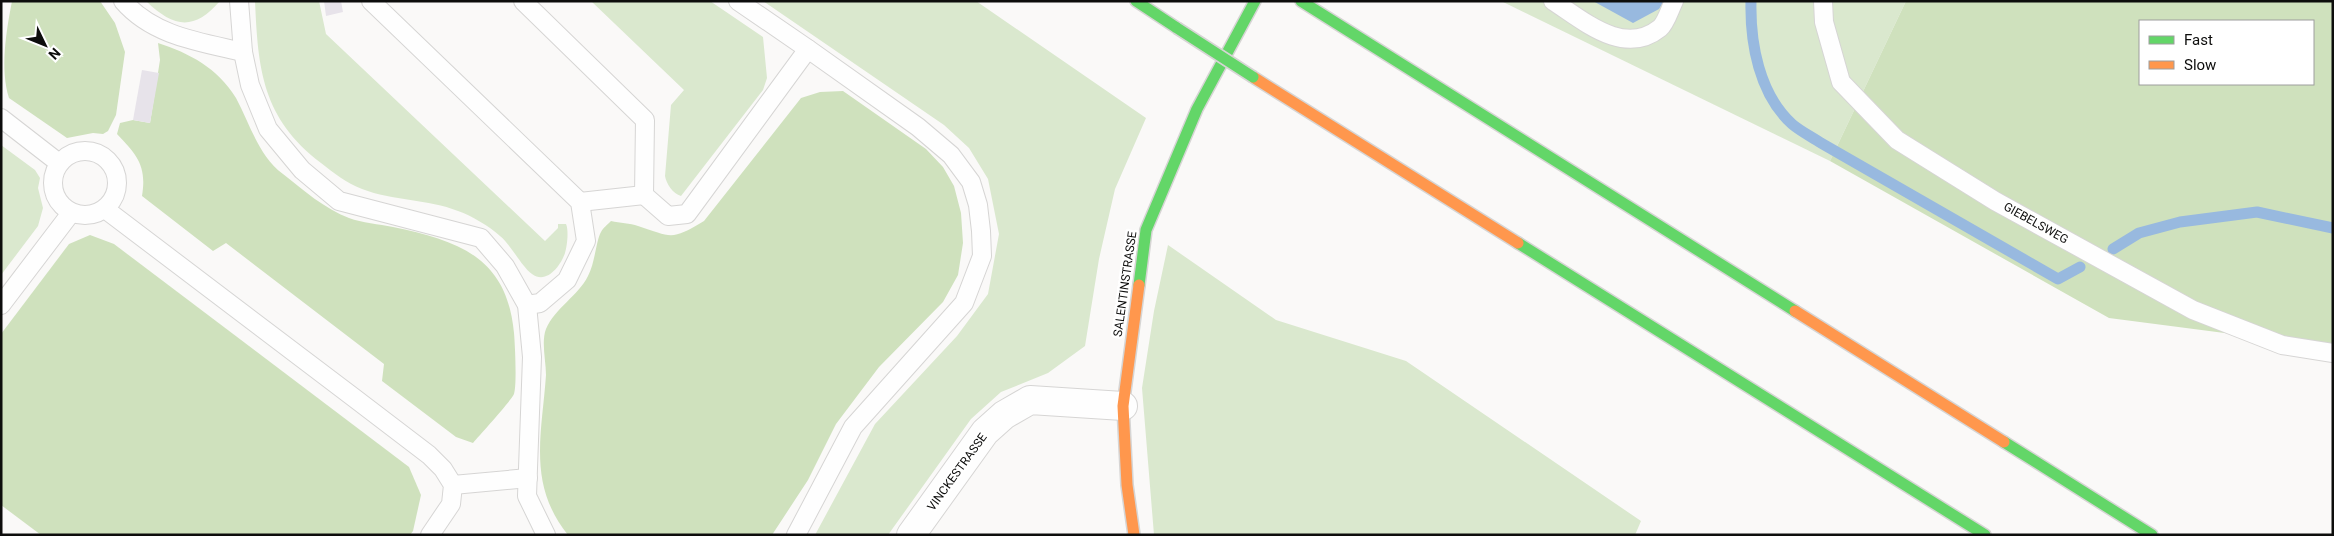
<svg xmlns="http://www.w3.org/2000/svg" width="2334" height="536" viewBox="0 0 2334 536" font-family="Roboto,sans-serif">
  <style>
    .green { fill: #dae8ce }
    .forest { fill: #cfe1bd; fill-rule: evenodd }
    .water { fill: #98b9df }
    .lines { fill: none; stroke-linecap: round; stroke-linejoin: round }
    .stream { stroke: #98b9df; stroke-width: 11 }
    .building { fill: #e7e3ea }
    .lane-casing { stroke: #d6d5d4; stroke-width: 20 }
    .street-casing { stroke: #d6d5d4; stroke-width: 30 }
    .fast-casing { stroke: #d6d5d4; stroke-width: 14 }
    .slow-casing { stroke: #d6d5d4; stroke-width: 14 }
    .lane { stroke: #fefefe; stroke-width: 18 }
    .street { stroke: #fefefe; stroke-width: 28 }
    .fast { stroke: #63d668; stroke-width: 11 }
    .slow { stroke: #ff974d; stroke-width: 11 }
    .fast-bridge-casing { stroke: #d6d5d4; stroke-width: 14; stroke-linecap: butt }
    .fast-bridge { stroke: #63d668; stroke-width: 11 }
    .labels { text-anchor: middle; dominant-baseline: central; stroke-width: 5; stroke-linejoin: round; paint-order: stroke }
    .street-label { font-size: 12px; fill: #0d0d0c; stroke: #fff }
  </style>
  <rect width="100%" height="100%" fill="#faf9f8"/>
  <g class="green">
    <path d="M146 1H220C194 31 174 28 146 1Z"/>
    <path d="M255 1H319L326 34 545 241 558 228V224H566C569 231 567 246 565 253 561 265 547 285 532 274 521 266 512 246 500 236 489 226 472 216 458 211 428 199 393 201 362 189 346 183 334 173 321 163 262 118 258 69 255 1Z"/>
    <path d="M591 1H710L763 37 767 78 763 90 681 196C673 194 666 183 665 176L671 105 684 90Z"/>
    <polygon points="763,1 976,1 1146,118 1115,189 1099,259 1085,346 1048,373 1001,392 971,419 888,535 815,535 875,424 957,336 988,294 999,234 988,179 969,148 944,125"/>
    <polygon points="1501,1 1906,1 1830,161"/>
    <polygon points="1,145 35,170 40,178 38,188 43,208 38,226 1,275"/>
    <polygon points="1168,245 1276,320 1406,361 1641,521 1635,535 1154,535 1142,388 1154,311"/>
  </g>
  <g class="forest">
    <path d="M12 1H100L115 23 125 52 116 115 108 131 103 134 93 133 67 138 9 98C0 69 6 32 12 1Z"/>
    <path d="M1906 1H2333V347L2109 318 1830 161ZM2140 21H2313V84H2140Z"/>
    <path d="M158 43C189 53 218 68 236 98 250 124 258 155 283 174 303 190 325 209 349 218 362 223 379 224 393 227 459 241 507 257 514 333 515 344 517 385 514 394 511 401 480 435 473 443L456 437 382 381 384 364 226 243 213 251 142 196C147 166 137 155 117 134L120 123 133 120 150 123 160 60Z"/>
    <path d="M843 91 926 149 943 167 954 186 961 213 963 243 958 275 943 302 879 367 836 424 808 480 772 535H568C527 484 542 434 546 375 546 361 541 342 546 329 555 308 578 296 588 276 595 263 596 241 601 232 603 228 608 224 611 221 620 223 630 223 638 226 672 237 671 241 704 221L801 98 820 92Z"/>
    <polygon points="90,235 114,244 409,467 421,495 413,531 410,535 41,535 1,505 1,334 69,244"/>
  </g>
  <polygon class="water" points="1593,1 1664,1 1659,9 1633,23"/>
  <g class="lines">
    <g class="stream">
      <path d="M1751 1C1750 43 1759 94 1792 124 1800 131 1812 137 1821 143L2058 279 2080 267"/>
      <polyline points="2113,249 2139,233 2180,222 2257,212 2333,228"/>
    </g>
  </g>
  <g class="building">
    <polygon points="324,1 341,1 343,12 326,16"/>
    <polygon points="142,70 159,73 150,123 133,120"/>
  </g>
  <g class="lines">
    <defs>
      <g id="lane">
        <path d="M123 1C153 36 200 42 243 52"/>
        <polyline points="239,1 243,52 250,85 268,129 302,170 339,201 481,238 505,266 527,305 532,357 527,496 546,535"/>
        <polyline points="371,1 580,202 586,241 567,280 540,303 527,305"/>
        <polyline points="523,1 645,120 644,195 668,216 687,214 808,49"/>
        <polyline points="738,1 808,49 918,127 951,155 971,182 978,205 981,231 982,256 964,303 853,427 796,535"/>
        <path d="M1553 1C1584 21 1624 57 1660 28 1666 23 1670 9 1674 1"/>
        <polyline points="1823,1 1824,22 1841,82 1897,140 1995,201 2193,310 2282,345 2333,353"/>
        <polyline points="1,118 59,163"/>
        <circle cx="85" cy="183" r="32"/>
        <polyline points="580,202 644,195"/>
        <polyline points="105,209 353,397 429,455 443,469 453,485 451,504 430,535"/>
        <polyline points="1,305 71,213"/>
        <polyline points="453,485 528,478"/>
      </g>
      <polyline id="street" points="911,535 985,432 1004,415 1030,400 1123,406"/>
      <g id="fast">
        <polyline points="1136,1 1177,28"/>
        <polyline points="1301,1 1795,311"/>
        <polyline points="1518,243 1985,535"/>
        <polyline points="1139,285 1146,230 1197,109 1255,1"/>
        <polyline points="2004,442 2152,535"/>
      </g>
      <g id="slow">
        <polyline points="1253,77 1518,243"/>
        <polyline points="1795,311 2004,442"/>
        <polyline points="1134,535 1127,485 1123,406 1139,285"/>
      </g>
    </defs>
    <use href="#lane" class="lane-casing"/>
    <use href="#street" class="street-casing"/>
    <use href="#fast" class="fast-casing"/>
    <use href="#slow" class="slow-casing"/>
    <use href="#lane" class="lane"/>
    <use href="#street" class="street"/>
    <use href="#fast" class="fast"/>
    <use href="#slow" class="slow"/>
    <defs>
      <polyline id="fast-bridge" points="1177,28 1253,77"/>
    </defs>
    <use href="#fast-bridge" class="fast-bridge-casing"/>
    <use href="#fast-bridge" class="fast-bridge"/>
  </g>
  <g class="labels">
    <g class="street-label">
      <text transform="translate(2036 223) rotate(29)">GIEBELSWEG</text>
      <text transform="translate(1125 284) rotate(-82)">SALENTINSTRASSE</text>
      <text transform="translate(957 472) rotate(-54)">VINCKESTRASSE</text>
    </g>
  </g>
  <rect width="2334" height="536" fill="none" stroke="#0d0d0c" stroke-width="5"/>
  <rect x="2139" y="20" width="175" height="65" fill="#ffffff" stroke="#9e9e9e"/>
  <rect x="2149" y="36" width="25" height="8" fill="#63d668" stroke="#9e9e9e"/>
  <text x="2184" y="45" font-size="15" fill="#0d0d0c">Fast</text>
  <rect x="2149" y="61" width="25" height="8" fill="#ff974d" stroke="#9e9e9e"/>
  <text x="2184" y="70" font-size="15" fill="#0d0d0c">Slow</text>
  <g transform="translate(45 45) rotate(133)" stroke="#ffffff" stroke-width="4" paint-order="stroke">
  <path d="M0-4L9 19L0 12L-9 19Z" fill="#0d0d0c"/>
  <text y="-8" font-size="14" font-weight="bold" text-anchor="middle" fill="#0d0d0c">N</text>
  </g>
</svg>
